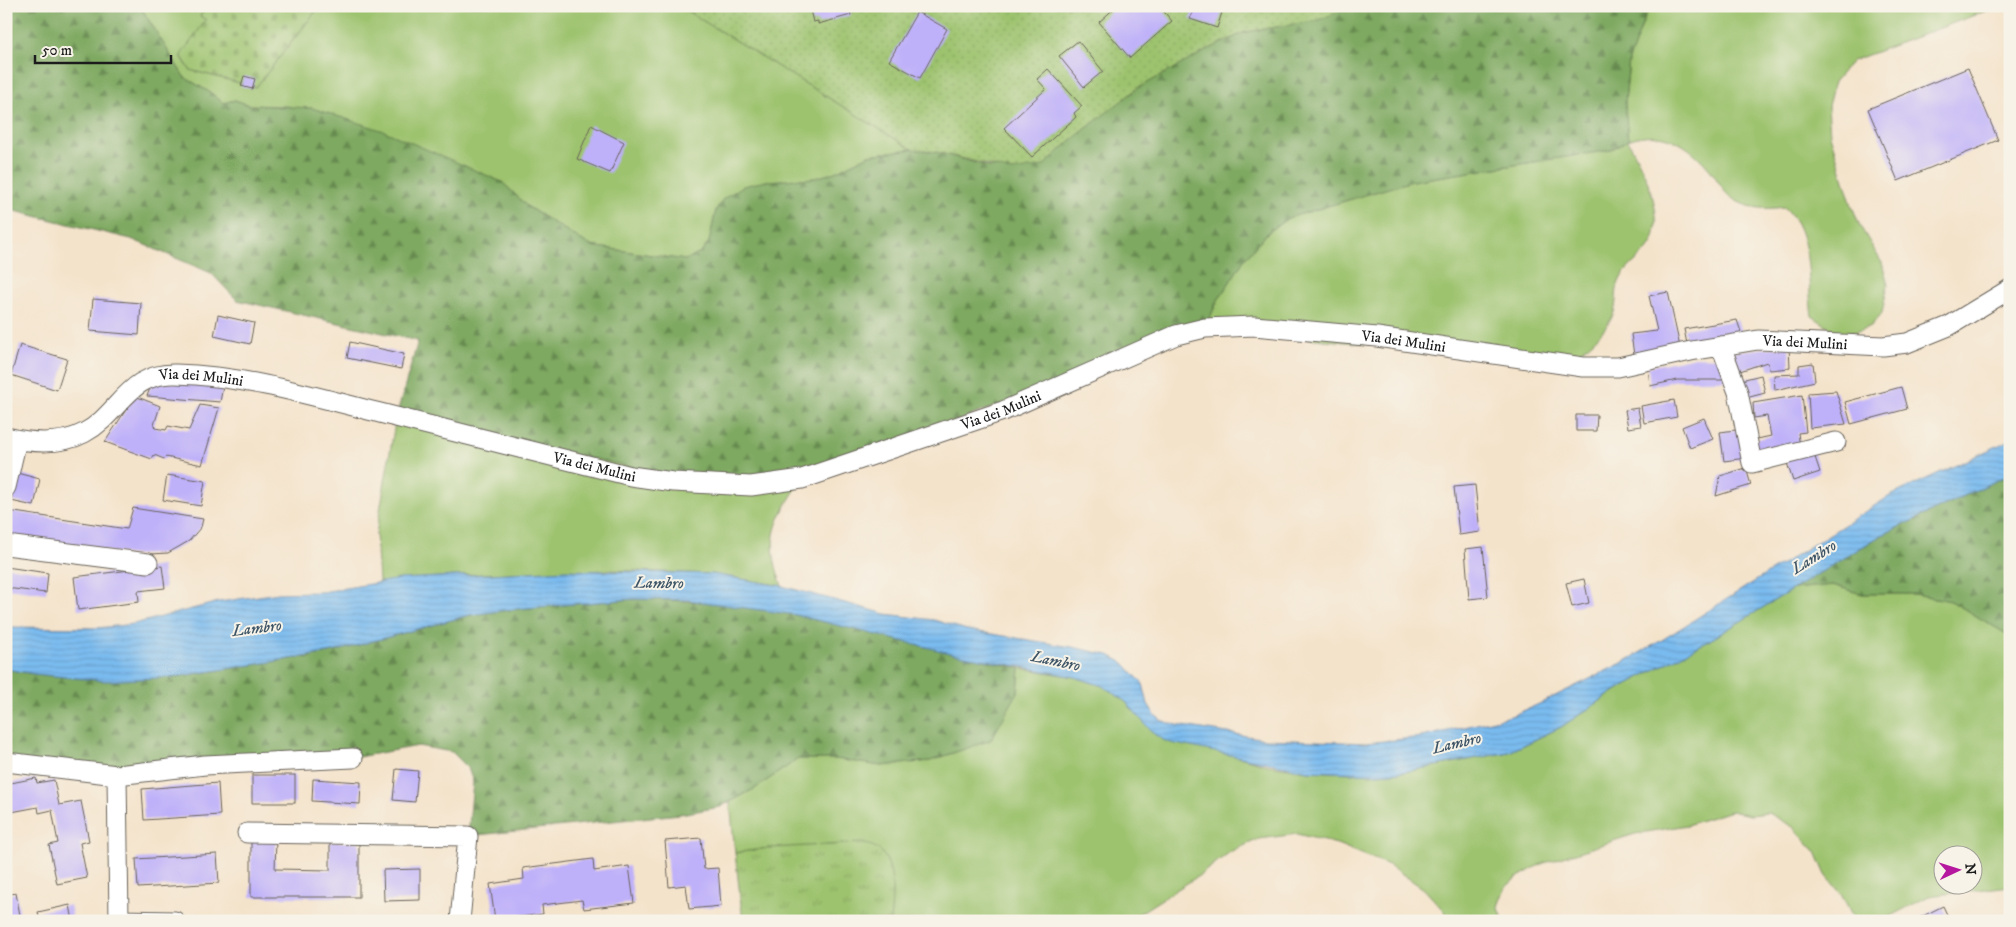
<svg xmlns="http://www.w3.org/2000/svg" width="2016" height="927" viewBox="0 0 2016 927" font-family="'IM FELL DW Pica',serif">
  <style>
    .grass { fill: #9dc36e; stroke: #5c7045; fill-rule: evenodd }
    .forest { fill: url(#forest-firs); stroke: #4d623e }
    .cemetery { fill: url(#cemetery-stones); stroke: #5c7045 }
    .park { fill: url(#park-tufts); stroke: #5c7045 }
    .garden { fill: url(#garden-dots); stroke: #5c7045 }
    .water { fill: url(#water-rules); stroke: #4b6c86 }
    .building { fill: #bfb1f9 }
    .lines { fill: none; stroke-linecap: round; stroke-linejoin: round }
    .minor-casing { stroke: #686259; stroke-width: 21 }
    .minor { stroke: #fff; stroke-width: 19 }
    .labels { text-anchor: middle; dominant-baseline: central; stroke-width: 4; stroke-linejoin: round; paint-order: stroke }
    .street-label { font-size: 15px; fill: #1c1c1c; stroke: #f7f3e8 }
    .water-label { font-size: 16px; font-style: italic; fill: #3d5466; stroke: #f7f3e8 }
  </style>
  <defs>
    <pattern id="forest-firs" width="22" height="20" patternUnits="userSpaceOnUse" patternTransform="scale(1.25)"><rect width="22" height="20" fill="#7ea961"/><path d="M5 1l3.5 6h-7zM16 11l3.5 6h-7z" fill="#66894f"/></pattern>
    <pattern id="cemetery-stones" width="16" height="16" patternUnits="userSpaceOnUse" patternTransform="scale(1.25)"><rect width="16" height="16" fill="#9dc36e"/><path d="M2 7V4a2 2 0 0 1 4 0v3zM10 15v-3a2 2 0 0 1 4 0v3z" fill="#87a75f"/></pattern>
    <pattern id="park-tufts" width="24" height="20" patternUnits="userSpaceOnUse" patternTransform="scale(1.25)"><rect width="24" height="20" fill="#9dc36e"/><path d="M3 7l-1-3M5 7V3M7 7l1-3M15 17l-1-3M17 17v-4M19 17l1-3" fill="none" stroke="#87a75f"/></pattern>
    <pattern id="garden-dots" width="8" height="8" patternUnits="userSpaceOnUse" patternTransform="scale(1.25)"><rect width="8" height="8" fill="#9dc36e"/><path d="M2 2h.1M6 6h.1" fill="none" stroke="#87a75f" stroke-width="1.8" stroke-linecap="round"/></pattern>
    <pattern id="water-rules" width="6" height="5" patternUnits="userSpaceOnUse" patternTransform="scale(1.25)"><rect width="6" height="5" fill="#7abbef"/><path d="M0 2.5h6" fill="none" stroke="#69a0cc"/></pattern>
  </defs>
  <rect width="100%" height="100%" fill="#f7f3e8"/>
  <filter id="ink" filterUnits="userSpaceOnUse"><feTurbulence type="fractalNoise" baseFrequency=".02" numOctaves="2"/><feDisplacementMap in="SourceGraphic" scale="10" xChannelSelector="R" yChannelSelector="G"/><feConvolveMatrix kernelMatrix="1 2 1 2 8 2 1 2 1" color-interpolation-filters="sRGB"/></filter>
  <filter id="wash" filterUnits="userSpaceOnUse"><feTurbulence type="fractalNoise" baseFrequency=".0096" numOctaves="4" result="noise"/><feDisplacementMap in="SourceGraphic" scale="20" xChannelSelector="R" yChannelSelector="G"/><feGaussianBlur stdDeviation="1.12" result="paint"/><feColorMatrix in="noise" values="0 0 0 0 0 0 0 0 0 0 0 0 0 0 0 0 0 1.4 0 .05"/><feComposite in="paint" operator="in"/></filter>
  <g filter="url(#wash)">
    <rect width="100%" height="100%" fill="#f4e3cb"/>
    <g class="grass">
      <polygon points="140,6 207,6 200,16 206,20 181,56 190,70 256,87 320,6 679,6 912,149 869,155 835,172 816,178 766,181 724,199 716,210 709,242 701,253 685,260 591,246 528,207 502,182 288,106 249,105 235,100 223,103 211,93 184,77"/>
      <path d="M1649 6H1999L1852 61 1834 82 1828 106 1830 135 1852 206 1860 226 1882 263 1888 284 1882 313 1871 326 1856 332 1838 333 1812 316C1807 282 1813 232 1784 207 1764 210 1742 209 1726 193 1720 187 1717 178 1711 171 1689 144 1662 127 1628 140 1642 168 1672 222 1646 251 1636 262 1625 268 1619 282 1615 291 1617 303 1614 312 1606 335 1582 349 1565 364L1205 328 1218 300 1244 260 1266 234 1288 218 1412 181 1611 150 1627 140 1625 102 1629 60Z"/>
      <path d="M396 417 802 479C775 522 764 536 782 586L712 574 610 570 481 574 379 582 376 534Z"/>
      <path d="M1833 585 1862 594H1915L1951 601 2010 636V886L1929 896 1881 921H1855L1842 895 1826 875 1816 852 1793 827 1768 813 1750 815 1731 811 1687 825 1635 834 1541 864 1515 879 1505 888 1498 906 1504 921H1453L1424 889 1389 865 1337 844 1297 834 1259 839 1230 852 1200 875 1127 921H890C892 894 893 873 879 850L770 848 735 853 730 802 756 788 798 759H836L881 766 930 761 990 740 1018 692 1020 668 1075 677 1103 686 1124 700 1135 711 1214 750 1268 765 1308 771 1376 774 1403 772 1509 752 1561 727 1618 689 1710 640 1793 589ZM1944 854H1974V884H1944Z"/>
    </g>
    <g class="forest">
      <polygon points="6,6 140,6 184,77 211,93 223,103 235,100 249,105 312,108 384,131 502,182 528,207 591,246 685,260 701,253 709,242 716,210 723,199 743,186 766,181 816,178 835,172 869,155 912,149 937,152 990,167 1043,166 1070,141 1138,88 1213,47 1245,32 1319,20 1351,6 1649,6 1629,60 1625,102 1628,140 1611,150 1412,181 1288,218 1266,234 1244,260 1218,300 1205,328 802,479 711,484 396,417 418,341 237,300 211,273 131,239 6,209"/>
      <polygon points="2010,474 2010,636 1951,601 1915,594 1862,594 1833,585 1793,589 1880,536"/>
      <path d="M633 599C678 600 721 602 765 609 851 623 935 650 1020 668L1018 692 991 740 930 761 881 766 836 759H798L756 788 720 807 680 814 468 836 473 782 468 768 452 752 418 746 353 758 117 775 6 762V669L34 674 65 676 174 677 329 653 470 615 515 609Z"/>
    </g>
    <polygon class="cemetery" points="207,6 320,6 256,87 190,70 181,55 206,20 200,16"/>
    <path class="park" d="M863 843C868 845 874 846 878 849 897 864 892 901 890 921H743L735 853 769 848Z"/>
    <polygon class="garden" points="679,6 1351,6 1319,20 1245,32 1213,47 1138,88 1070,141 1043,166 1012,171 937,152 912,149"/>
    <polygon class="water" points="2010,440 2010,474 1880,536 1710,640 1618,689 1561,727 1509,752 1403,772 1376,774 1308,771 1167,742 1154,734 1124,700 1103,686 1075,677 954,654 796,615 688,600 633,599 515,609 470,615 329,653 174,677 106,681 34,674 6,669 6,627 98,628 134,624 219,602 279,593 322,592 400,579 566,570 712,574 782,586 886,614 934,620 967,630 1072,647 1109,655 1124,663 1143,684 1148,704 1155,715 1162,721 1177,725 1265,739 1366,743 1422,737 1511,716 1537,705 1624,662 1662,640 1890,496"/>
    <g id="blocks">
      <g class="building">
        <polygon points="809,6 848,6 851,15 818,24 818,21 813,22"/>
        <polygon points="1117,6 1159,6 1172,21 1130,58 1099,22"/>
        <polygon points="1185,6 1224,6 1217,28 1190,19 1193,11 1184,8"/>
        <polygon points="917,12 947,29 920,78 889,61"/>
        <polygon points="1078,41 1103,71 1084,87 1059,56"/>
        <polygon points="1968,68 1998,140 1898,181 1868,109"/>
        <polygon points="1048,69 1082,106 1074,113 1076,117 1032,157 1004,128 1046,89 1037,79"/>
        <polygon points="244,76 255,79 252,89 241,86"/>
        <polygon points="591,125 624,142 610,173 577,159"/>
        <polygon points="1668,292 1680,347 1634,355 1631,334 1657,331 1649,296"/>
        <polygon points="93,299 141,303 139,335 90,331"/>
        <polygon points="218,315 254,323 250,344 214,336"/>
        <polygon points="1737,320 1742,335 1688,349 1684,329"/>
        <polygon points="350,342 404,354 401,369 347,358"/>
        <polygon points="20,345 67,359 57,390 11,375"/>
        <polygon points="1789,346 1790,368 1770,370 1767,362 1737,372 1729,352"/>
        <polygon points="1695,357 1724,358 1725,380 1677,380 1650,386 1648,367"/>
        <polygon points="1813,363 1815,381 1775,390 1774,375 1799,374 1799,365"/>
        <polygon points="1761,375 1765,393 1746,398 1741,380"/>
        <polygon points="153,381 223,386 220,402 147,396"/>
        <polygon points="1901,387 1907,409 1851,424 1845,402"/>
        <polygon points="1836,391 1846,424 1810,428 1808,393"/>
        <polygon points="1802,395 1806,432 1798,433 1800,447 1754,456 1753,440 1771,436 1767,416 1754,418 1753,403"/>
        <polygon points="135,396 160,406 154,425 155,428 166,430 168,426 189,430 200,405 219,408 202,465 166,457 164,459 154,455 152,459 105,442"/>
        <polygon points="1674,400 1677,417 1644,423 1641,406"/>
        <polygon points="1638,408 1641,426 1628,428 1625,410"/>
        <polygon points="1576,415 1597,415 1596,431 1576,431"/>
        <polygon points="1704,418 1713,439 1690,448 1682,427"/>
        <polygon points="1743,429 1746,458 1724,461 1720,432"/>
        <polygon points="1813,451 1820,472 1793,481 1786,460"/>
        <polygon points="1746,468 1751,485 1716,496 1720,476"/>
        <polygon points="17,473 40,479 34,506 11,501"/>
        <polygon points="167,475 205,481 201,506 163,500"/>
        <polygon points="1475,485 1480,532 1459,535 1454,487"/>
        <polygon points="133,508 203,519 201,527 189,541 168,553 134,555 6,537 8,511 127,529"/>
        <polygon points="1483,547 1488,597 1469,599 1465,549"/>
        <polygon points="162,566 165,588 138,591 139,602 78,610 74,577"/>
        <polygon points="6,567 48,573 46,593 6,588"/>
        <polygon points="1584,579 1589,603 1572,607 1566,583"/>
        <polygon points="396,769 418,771 415,802 393,800"/>
        <rect x="252" y="775" width="43" height="28"/>
        <polygon points="36,778 37,783 54,780 59,805 81,801 89,841 80,843 87,878 57,884 49,845 58,843 52,810 39,813 38,807 6,813 6,784"/>
        <polygon points="313,779 361,782 360,804 312,801"/>
        <polygon points="218,783 220,815 144,820 142,789"/>
        <polygon points="701,838 704,869 718,868 721,906 689,909 686,885 669,887 665,841"/>
        <polygon points="251,841 276,841 275,869 330,870 330,842 359,842 359,897 251,897"/>
        <polygon points="217,854 219,883 138,888 136,859"/>
        <polygon points="593,859 594,871 629,866 634,903 584,909 582,900 542,905 543,914 495,920 490,884 524,879 523,868"/>
        <polygon points="420,869 420,900 384,901 383,870"/>
        <polygon points="16,893 21,921 6,921 6,895"/>
        <polygon points="70,905 73,921 40,921 38,912"/>
        <polygon points="1943,906 1950,921 1913,921"/>
      </g>
    </g>
  </g>
  <g filter="url(#ink)">
    <use href="#blocks" fill-opacity="0" stroke="#686259" stroke-width="1"/>
    <g class="lines">
      <defs>
        <g id="minor">
          <polyline points="1721,346 1738,392 1752,463 1836,442"/>
          <path id="s1" d="M6 437C31 443 61 445 84 433 120 414 128 372 176 374 246 376 313 396 380 413 464 434 547 455 631 476L673 482 751 486 802 479 1003 411 1176 335 1205 328 1254 326 1377 337 1583 367H1618L1691 351 1758 340 1883 346 1907 343 1949 326 2010 289"/>
          <polyline points="6,487 17,440"/>
          <polyline points="6,545 148,563"/>
          <polyline points="6,762 117,775 205,765 353,758"/>
          <polyline points="117,775 119,921"/>
          <polyline points="247,833 468,836 460,921"/>
          <polyline points="119,920 175,921"/>
        </g>
      </defs>
      <use href="#minor" class="minor-casing"/>
      <use href="#minor" class="minor"/>
    </g>
  </g>
  <g class="labels">
    <g class="street-label">
      <text stroke="none"><textPath href="#s1" startOffset="1462">Via dei Mulini</textPath></text>
      <text stroke="none"><textPath href="#s1" startOffset="1868">Via dei Mulini</textPath></text>
      <text stroke="none"><textPath href="#s1" startOffset="218">Via dei Mulini</textPath></text>
      <text stroke="none"><textPath href="#s1" startOffset="1042">Via dei Mulini</textPath></text>
      <text stroke="none"><textPath href="#s1" startOffset="622">Via dei Mulini</textPath></text>
    </g>
    <g class="water-label">
      <text transform="translate(1814 557) rotate(-32)">Lambro</text>
      <text transform="translate(659 583) rotate(1)">Lambro</text>
      <text transform="translate(257 628) rotate(-7)">Lambro</text>
      <text transform="translate(1056 661) rotate(12)">Lambro</text>
      <text transform="translate(1457 743) rotate(-13)">Lambro</text>
    </g>
  </g>
  <rect width="2016" height="927" fill="none" stroke="#f7f3e8" stroke-width="25"/>
  <g transform="translate(1958 870) rotate(86)"><circle r="24" fill="#f7f3e8" stroke="#9f9d96"/>
  <path d="M0-4L9 19L0 12L-9 19Z" fill="#b5179e"/>
  <text y="-8" font-size="14" font-weight="bold" text-anchor="middle" fill="#1c1c1c">N</text>
  </g>
  <path d="M35 55v8h136v-8" fill="none" stroke="#1c1c1c" stroke-width="2.5"/>
  <text x="42" y="55" font-size="15" fill="#1c1c1c" stroke="#f7f3e8" stroke-width="4" paint-order="stroke">50 m</text>
</svg>
